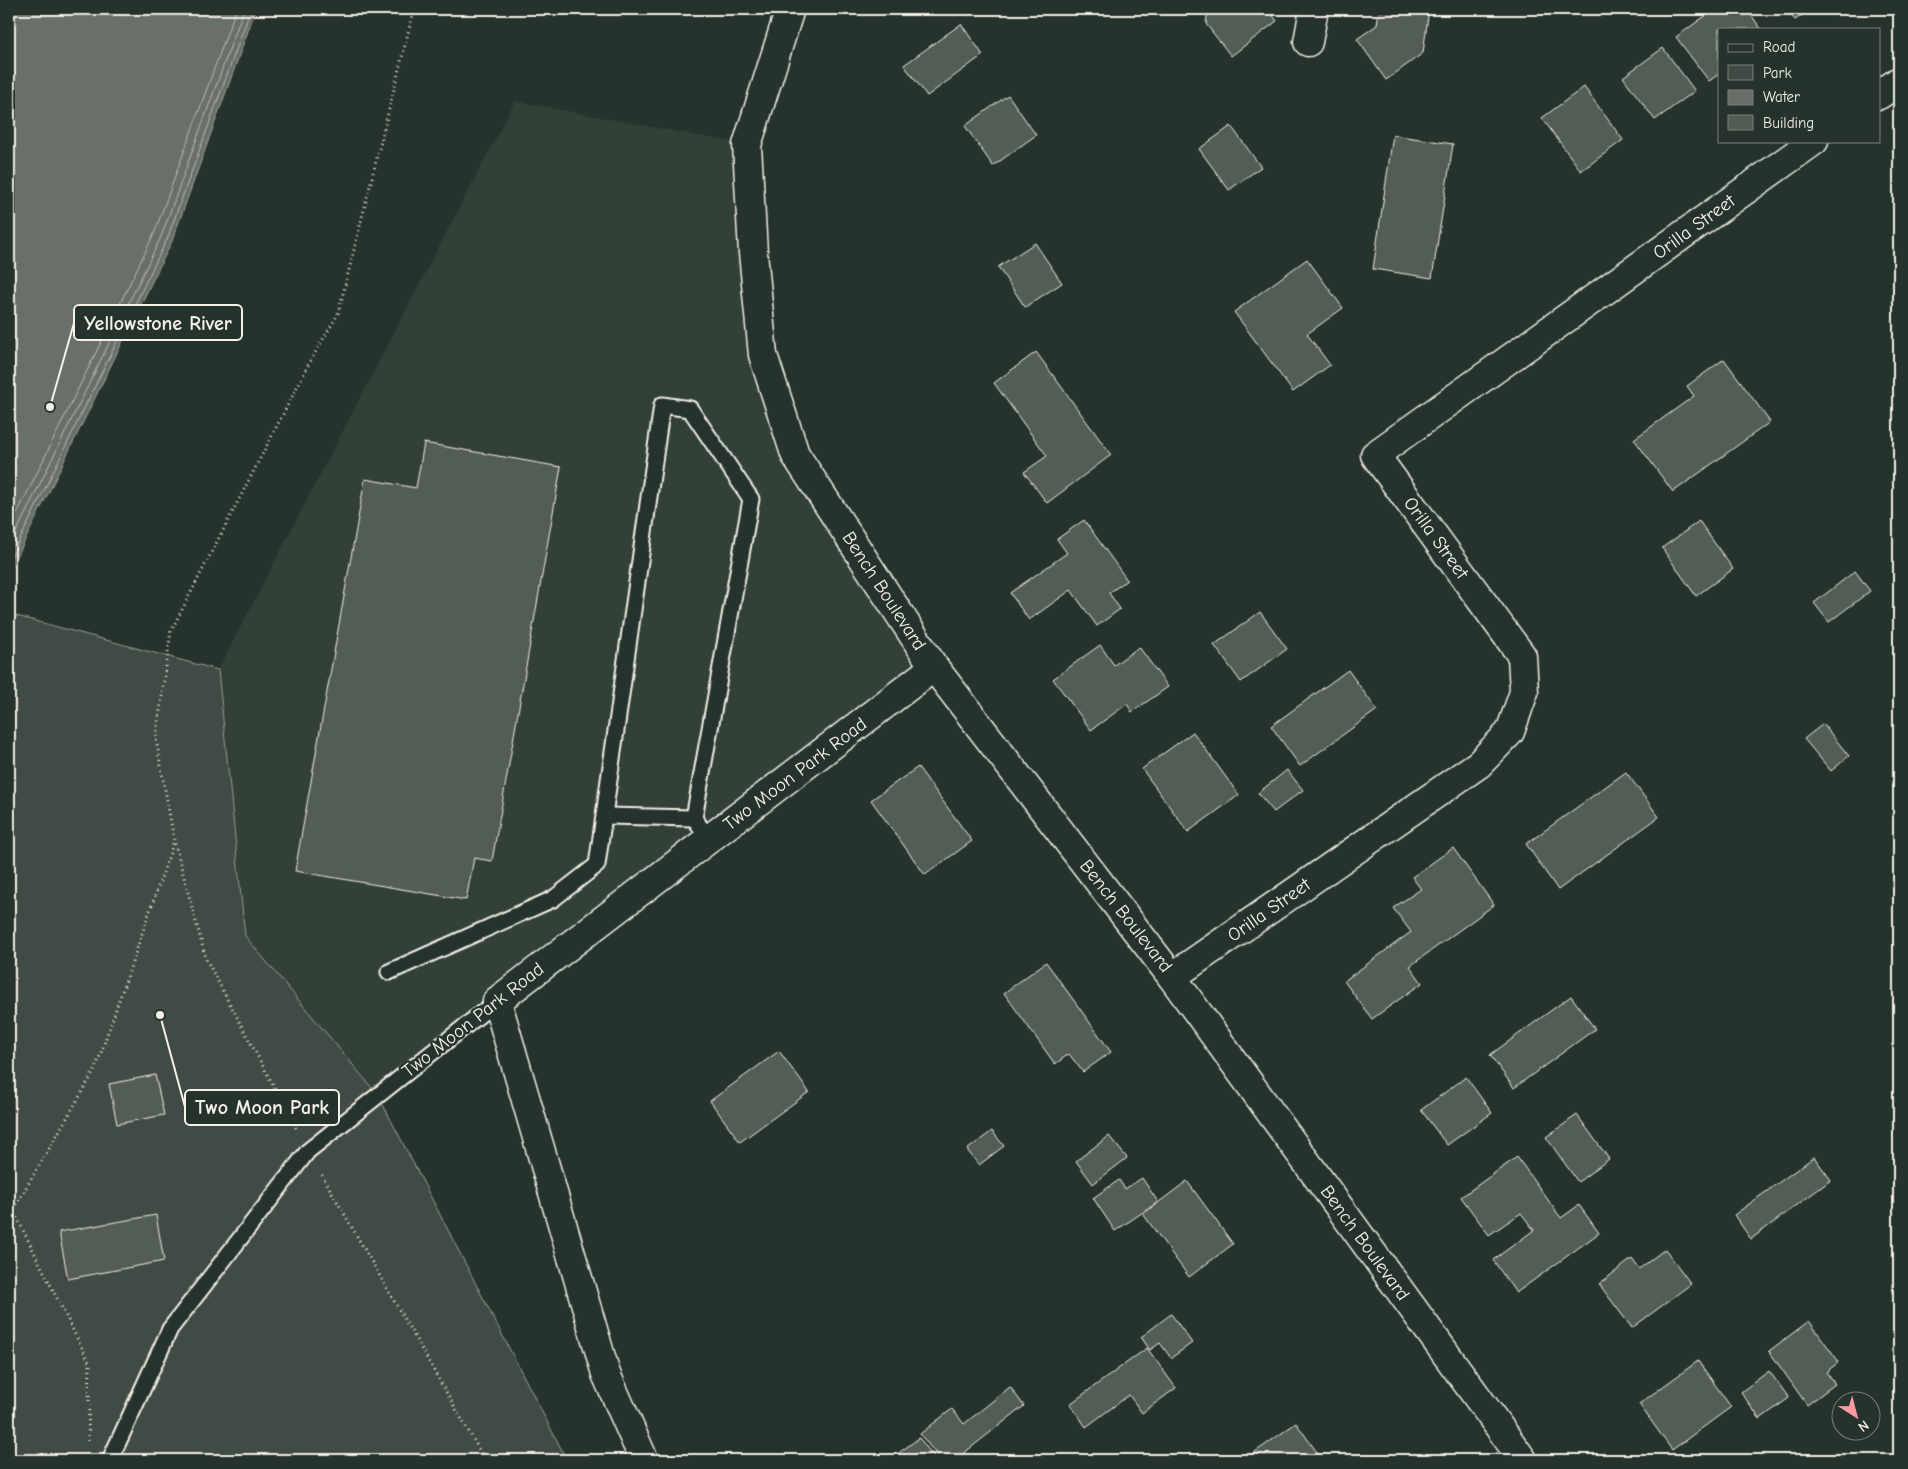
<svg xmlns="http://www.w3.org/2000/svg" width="1908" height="1469" viewBox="0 0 1908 1469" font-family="'Comic Neue',sans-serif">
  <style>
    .built { fill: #333f39 }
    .green { fill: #414b45; stroke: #9a9e96 }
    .water { fill: #676f68; stroke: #9fa39b }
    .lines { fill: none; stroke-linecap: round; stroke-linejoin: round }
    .shore { stroke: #bcbdb5; stroke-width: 1 }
    .building { fill: #525c55; stroke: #f4f1e8 }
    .lane-casing { stroke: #f4f1e8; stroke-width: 19 }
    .street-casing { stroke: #f4f1e8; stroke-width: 31 }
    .secondary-casing { stroke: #f4f1e8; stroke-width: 31 }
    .path { stroke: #f4f1e8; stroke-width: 3; stroke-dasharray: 1 4; stroke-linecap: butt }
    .lane { stroke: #26332d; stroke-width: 15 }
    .street { stroke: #26332d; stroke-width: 28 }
    .secondary { stroke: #26332d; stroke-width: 28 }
    .labels { text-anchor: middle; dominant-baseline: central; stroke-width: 4.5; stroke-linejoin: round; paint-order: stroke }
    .street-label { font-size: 19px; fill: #f4f1e8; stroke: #26332d }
    .leader { fill: none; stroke: #f4f1e8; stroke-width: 2 }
    .callout-dot { fill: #f4f1e8; stroke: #26332d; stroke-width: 2 }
    .callout { fill: #26332d; stroke: #f4f1e8; stroke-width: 2 }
    .callout-label { font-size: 20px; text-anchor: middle; font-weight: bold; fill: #f4f1e8 }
  </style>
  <rect width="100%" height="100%" fill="#26332d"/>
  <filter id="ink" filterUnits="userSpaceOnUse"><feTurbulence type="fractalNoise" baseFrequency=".02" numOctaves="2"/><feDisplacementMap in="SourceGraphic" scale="10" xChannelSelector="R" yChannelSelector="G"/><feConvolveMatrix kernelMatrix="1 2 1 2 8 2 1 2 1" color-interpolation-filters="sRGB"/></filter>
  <g filter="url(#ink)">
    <polygon class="built" points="515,101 747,145 763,355 795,454 934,667 378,1095 245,936 218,670"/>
    <polygon class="green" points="9,614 218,670 245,936 378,1095 567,1460 9,1460"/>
    <polygon class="water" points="9,9 256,9 172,241 9,573"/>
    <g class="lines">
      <g class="shore">
        <polyline points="9,530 154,234 236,9"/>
        <polyline points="9,547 161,237 244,9"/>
        <polyline points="9,562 167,239 251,9"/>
      </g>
    </g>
    <g class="building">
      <polygon points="1208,9 1268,9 1277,21 1231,56 1206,24"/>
      <polygon points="1379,9 1429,9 1423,53 1386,80 1357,39 1377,25"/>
      <polygon points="1715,9 1747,9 1761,29 1719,29 1719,74 1709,81 1676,37"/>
      <polygon points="1786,9 1811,9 1795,20"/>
      <polygon points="961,24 983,55 927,96 904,65"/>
      <polygon points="1663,48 1695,91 1655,120 1623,77"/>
      <polygon points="1584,87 1623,140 1581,171 1542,118"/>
      <polygon points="1008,95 1036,135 993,166 965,126"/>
      <polygon points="1231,126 1261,167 1229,190 1199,149"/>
      <polygon points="1393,135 1453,144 1432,278 1373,269"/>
      <polygon points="1035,243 1062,283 1025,307 998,267"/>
      <polygon points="1307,259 1343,308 1307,334 1330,365 1293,392 1234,312"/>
      <polygon points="1036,352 1111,455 1047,503 1024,472 1047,456 994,383"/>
      <polygon points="1724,359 1770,422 1673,492 1634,439 1694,396 1687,386"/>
      <polygon points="424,443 561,467 492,861 474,858 466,900 295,871 365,479 416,488"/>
      <polygon points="1084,520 1127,580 1109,593 1120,609 1097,626 1071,590 1029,620 1010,593 1067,553 1057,539"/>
      <polygon points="1699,521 1733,569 1696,596 1662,548"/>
      <polygon points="1855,571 1870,591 1829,622 1814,603"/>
      <polygon points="1260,612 1287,649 1241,682 1214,645"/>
      <polygon points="1100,645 1114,665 1139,647 1168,687 1132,712 1127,704 1091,730 1053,679"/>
      <polygon points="1348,670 1377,710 1300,766 1271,726"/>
      <polygon points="1823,724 1849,756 1831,771 1804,739"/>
      <polygon points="1193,732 1239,795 1188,832 1142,769"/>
      <polygon points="918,767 972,841 925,875 871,800"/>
      <polygon points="1287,770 1303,790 1274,812 1258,793"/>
      <polygon points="1626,772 1659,817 1558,890 1526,844"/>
      <polygon points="1453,848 1494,905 1410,966 1422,983 1372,1019 1344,981 1411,932 1393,908 1421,889 1412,877"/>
      <polygon points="1046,962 1111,1052 1083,1072 1069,1054 1055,1064 1004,993"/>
      <polygon points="1571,996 1595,1029 1514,1088 1490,1055"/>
      <polygon points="779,1051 809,1092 740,1142 710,1101"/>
      <polygon points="155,1075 164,1115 117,1124 109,1084"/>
      <polygon points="1466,1077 1492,1113 1447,1145 1421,1110"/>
      <polygon points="1577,1115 1609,1159 1578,1182 1546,1137"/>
      <polygon points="992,1131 1004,1146 979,1165 967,1150"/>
      <polygon points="1109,1136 1127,1158 1093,1184 1076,1161"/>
      <polygon points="1517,1157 1561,1218 1579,1205 1599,1233 1516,1293 1493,1260 1534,1230 1521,1213 1489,1235 1461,1197"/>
      <polygon points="1814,1157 1831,1180 1751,1239 1734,1215"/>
      <polygon points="1142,1178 1158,1202 1115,1231 1093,1198 1119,1180 1125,1189"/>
      <polygon points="1187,1181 1233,1244 1189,1277 1143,1214"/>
      <polygon points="156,1215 164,1261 68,1279 59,1232"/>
      <polygon points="1665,1249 1691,1284 1632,1328 1599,1284 1632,1259 1639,1269"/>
      <polygon points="1171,1314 1192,1343 1171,1358 1160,1343 1150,1350 1141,1337"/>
      <polygon points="1809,1321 1839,1362 1826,1372 1835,1384 1807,1405 1769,1351"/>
      <polygon points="1147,1348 1176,1388 1142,1413 1129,1395 1086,1427 1070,1404"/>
      <polygon points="1698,1361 1731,1407 1672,1450 1639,1404"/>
      <polygon points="1769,1371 1789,1398 1760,1419 1741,1392"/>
      <polygon points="1010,1387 1024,1406 955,1460 941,1460 920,1434 952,1409 964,1424"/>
      <polygon points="1296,1423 1319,1455 1312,1460 1244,1460"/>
      <polygon points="919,1438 936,1459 894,1460 892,1458"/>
    </g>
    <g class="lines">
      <defs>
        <g id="lane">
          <polyline points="606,816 694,818"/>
          <polyline points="389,972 553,899 597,865 662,405 690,409 751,499 694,818 709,839"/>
          <polyline points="110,1460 170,1329 308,1151 497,1001"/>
        </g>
        <g id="street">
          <polyline points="1308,42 1314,9"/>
          <polyline points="1879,95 1899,81"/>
          <polyline points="1172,977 1479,764 1510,732 1524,692 1522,656 1375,455 1814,141"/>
          <polyline points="644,1460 606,1374 497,1001 934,667"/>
        </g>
        <polyline id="secondary" points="790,9 747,145 753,253 763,355 795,454 934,667 1172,977 1523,1460"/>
      </defs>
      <use href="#lane" class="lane-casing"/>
      <use href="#street" class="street-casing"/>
      <use href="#secondary" class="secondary-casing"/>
      <g class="path">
        <polyline points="296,1128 206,959 174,840 156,739 171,631 311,360 338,314 414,9"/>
        <polyline points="322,1175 485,1460"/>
        <polyline points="88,1441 90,1364 13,1210 95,1070 174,841"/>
      </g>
      <use href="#lane" class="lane"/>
      <use href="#street" class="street"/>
      <use href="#secondary" class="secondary"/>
    </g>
  </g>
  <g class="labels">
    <g class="street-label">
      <text transform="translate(1694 227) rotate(-36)">Orilla Street</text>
      <text transform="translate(1436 538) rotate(54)">Orilla Street</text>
      <text transform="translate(884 591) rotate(57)">Bench Boulevard</text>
      <text transform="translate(795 774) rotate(-37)">Two Moon Park Road</text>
      <text transform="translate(1269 910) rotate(-35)">Orilla Street</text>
      <text transform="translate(1126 916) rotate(52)">Bench Boulevard</text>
      <text transform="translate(473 1020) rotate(-38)">Two Moon Park Road</text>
      <text transform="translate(1365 1243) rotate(54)">Bench Boulevard</text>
    </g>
  </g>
  <path class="leader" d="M50 407L74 323M160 1015L185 1107"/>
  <g class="callout-dot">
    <circle cx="50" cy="407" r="5"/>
    <circle cx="160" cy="1015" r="5"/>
  </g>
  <g class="callout">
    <rect x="74" y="305" width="168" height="35" rx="5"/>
    <rect x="185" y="1090" width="154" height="35" rx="5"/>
  </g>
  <g class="callout-label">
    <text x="158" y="330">Yellowstone River</text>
    <text x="262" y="1114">Two Moon Park</text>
  </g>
  <rect width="1908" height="1469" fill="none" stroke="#26332d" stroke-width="30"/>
  <rect x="15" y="15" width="1878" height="1439" fill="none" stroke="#f4f1e8" stroke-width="2" filter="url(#ink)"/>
  <rect x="1718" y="28" width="162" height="115" fill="#26332d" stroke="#787f78"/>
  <rect x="1728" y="44" width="25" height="8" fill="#26332d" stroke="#787f78"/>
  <text x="1763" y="52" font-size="15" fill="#f4f1e8">Road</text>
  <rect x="1728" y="65" width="25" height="15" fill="#414b45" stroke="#787f78"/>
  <text x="1763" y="78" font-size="15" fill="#f4f1e8">Park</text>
  <rect x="1728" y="90" width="25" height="15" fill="#676f68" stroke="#787f78"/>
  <text x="1763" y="102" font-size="15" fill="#f4f1e8">Water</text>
  <rect x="1728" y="115" width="25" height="15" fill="#525c55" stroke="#787f78"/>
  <text x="1763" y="128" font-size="15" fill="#f4f1e8">Building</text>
  <g transform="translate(1856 1416) rotate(144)"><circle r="24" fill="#26332d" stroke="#787f78"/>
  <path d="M0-4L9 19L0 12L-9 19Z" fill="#ff9aa2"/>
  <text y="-8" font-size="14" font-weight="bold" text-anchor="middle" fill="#f4f1e8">N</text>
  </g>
</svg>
